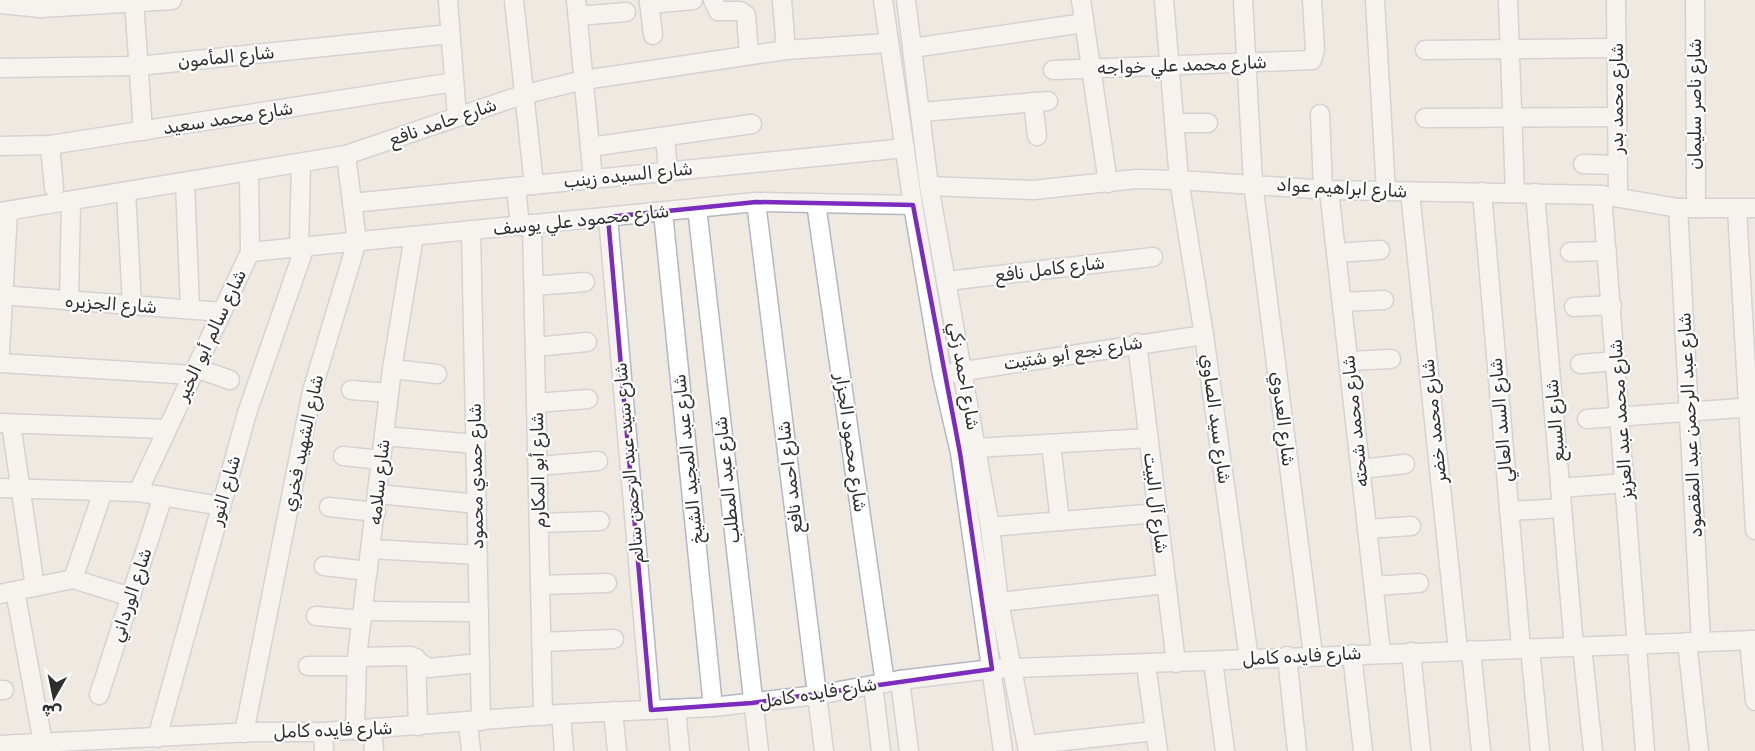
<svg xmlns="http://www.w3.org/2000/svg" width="1755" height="751" viewBox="0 0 1755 751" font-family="Rubik,Cairo,sans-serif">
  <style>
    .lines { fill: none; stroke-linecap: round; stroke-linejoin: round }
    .minor-casing { stroke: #b4b7c1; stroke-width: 21 }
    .minor { stroke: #fff; stroke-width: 18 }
    .marked { fill: none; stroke: #7b2cbf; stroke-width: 4.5; stroke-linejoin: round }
    .labels { text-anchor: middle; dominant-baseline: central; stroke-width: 4.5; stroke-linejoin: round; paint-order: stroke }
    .street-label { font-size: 18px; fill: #2e2e2e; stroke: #fff }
  </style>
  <rect width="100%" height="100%" fill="#efe9e1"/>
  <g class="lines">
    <defs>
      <g id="minor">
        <polyline points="134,0 143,131"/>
        <polyline points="448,0 457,117"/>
        <polyline points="514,0 534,185"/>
        <polyline points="576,0 593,179"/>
        <polyline points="649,0 653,35"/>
        <polyline points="713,0 718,11 740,11 746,15 749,55"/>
        <polyline points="782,0 786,50"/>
        <polyline points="883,0 913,205 942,375 960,453 1003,751"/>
        <polyline points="906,0 929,186 990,527 999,602 1028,751"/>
        <polyline points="1081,0 1108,183"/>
        <polyline points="1164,0 1179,180 1204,335 1249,659"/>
        <polyline points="1243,0 1253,183 1313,655"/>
        <polyline points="1375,0 1386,191"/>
        <polyline points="1508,0 1515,193"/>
        <polyline points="1616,0 1618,196"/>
        <polyline points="1695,0 1696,208"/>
        <polyline points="0,4 41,8 172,0"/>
        <polyline points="649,4 693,0"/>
        <polyline points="578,16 626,12"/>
        <polyline points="912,48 1084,23"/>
        <polyline points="1425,50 1617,48"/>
        <polyline points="0,68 138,66 450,34"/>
        <polyline points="1053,70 1312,60 1315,50 1312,0"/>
        <polyline points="1033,102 1037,136"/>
        <polyline points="922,112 1048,101"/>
        <polyline points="1320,114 1323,189"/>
        <polyline points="1425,118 1617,117"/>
        <polyline points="1174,123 1208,123"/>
        <polyline points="665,137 668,171"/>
        <polyline points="50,145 54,188"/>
        <polyline points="0,146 50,145 454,82"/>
        <polyline points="590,147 752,124"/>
        <polyline points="1583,164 1618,165"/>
        <polyline points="185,182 190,309"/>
        <polyline points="929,186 1033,190 1136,179 1179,180 1329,190 1602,195 1678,208 1755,208"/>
        <polyline points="516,187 520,226"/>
        <polyline points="1329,190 1381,653"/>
        <polyline points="126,192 132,305"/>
        <polyline points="1410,192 1458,650"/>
        <polyline points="1482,192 1521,648"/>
        <polyline points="1535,193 1574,647"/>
        <polyline points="1602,195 1645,751"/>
        <polyline points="756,202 824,751"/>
        <polyline points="352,203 905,148"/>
        <polyline points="816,203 885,683"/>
        <polyline points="697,208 759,751"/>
        <polyline points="1678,208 1701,642"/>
        <polyline points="1737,209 1755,530"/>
        <polyline points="0,212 346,155 522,95 584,80 786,50 888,43"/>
        <polyline points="663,212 713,707"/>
        <polyline points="608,217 651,710"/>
        <polyline points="532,224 543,716"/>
        <polyline points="471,230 481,721"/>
        <polyline points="299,247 301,163"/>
        <polyline points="250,252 756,202 913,205"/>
        <polyline points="1570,252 1607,251"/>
        <polyline points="1336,253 1380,250"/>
        <polyline points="947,281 1153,257"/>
        <polyline points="534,286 585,282"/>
        <polyline points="0,295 222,312"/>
        <polyline points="69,301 71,202"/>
        <polyline points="1342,302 1384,300"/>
        <polyline points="1574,307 1612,305"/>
        <polyline points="1137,343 1176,663"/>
        <polyline points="535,347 587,342"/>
        <polyline points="0,352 8,212"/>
        <polyline points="1349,361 1391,359"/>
        <polyline points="0,363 193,375"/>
        <polyline points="1580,364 1616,361"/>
        <polyline points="196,368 230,380"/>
        <polyline points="392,369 437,374"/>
        <polyline points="951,373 1204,335"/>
        <polyline points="351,390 389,393"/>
        <polyline points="536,403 588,399"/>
        <polyline points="1587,419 1755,407"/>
        <polyline points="0,423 167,429"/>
        <polyline points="11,424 35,587"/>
        <polyline points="384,436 475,444"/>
        <polyline points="1051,444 1060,521"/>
        <polyline points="976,448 1148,438"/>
        <polyline points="343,456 381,460"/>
        <polyline points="538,466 598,461"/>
        <polyline points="1361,469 1405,464"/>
        <polyline points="0,488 138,492 221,506"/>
        <polyline points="1560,488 1626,483"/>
        <polyline points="138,492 250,252 249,171"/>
        <polyline points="378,494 477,504"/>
        <polyline points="329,507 376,512"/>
        <polyline points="1509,511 1562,508"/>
        <polyline points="539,523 600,521"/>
        <polyline points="990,527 1157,513"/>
        <polyline points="1367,529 1411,526"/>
        <polyline points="371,549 478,555"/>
        <polyline points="324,566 368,571"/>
        <polyline points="73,579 103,491"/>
        <polyline points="540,585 607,583"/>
        <polyline points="1374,586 1419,583"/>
        <polyline points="15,591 43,743"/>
        <polyline points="0,594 73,579 131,597"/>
        <polyline points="999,602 1166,584"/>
        <polyline points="363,611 479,612"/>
        <polyline points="316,616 362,620"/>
        <polyline points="1749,640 1755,701"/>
        <polyline points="541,642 614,639"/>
        <polyline points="1687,642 1699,751"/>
        <polyline points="1582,646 1593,751"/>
        <polyline points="1530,648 1540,751"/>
        <polyline points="1471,650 1481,751"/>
        <polyline points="1411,652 1421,751"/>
        <polyline points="1352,654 1363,751"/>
        <polyline points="1287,656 1297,751"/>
        <polyline points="357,657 411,656 428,668 480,663"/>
        <polyline points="416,658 418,726"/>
        <polyline points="1213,661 1225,751"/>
        <polyline points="1146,665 1158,751"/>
        <polyline points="308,666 357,666"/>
        <polyline points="900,680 909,751"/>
        <polyline points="873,685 881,751"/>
        <polyline points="0,690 4,690"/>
        <polyline points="99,695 163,496"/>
        <polyline points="676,709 680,751"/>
        <polyline points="613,711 617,751"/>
        <polyline points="561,714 564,751"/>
        <polyline points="468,722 471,751"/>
        <polyline points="372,729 374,751"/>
        <polyline points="355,730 357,657 392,369 414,236"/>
        <polyline points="323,732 324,751"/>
        <polyline points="244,733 312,391 357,241 346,155"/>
        <polyline points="157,738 247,413 305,246"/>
        <polyline points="0,745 252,732 323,732 561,714 713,707 817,695 900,680 992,669 1755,640"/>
        <polyline points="1027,745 1155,731"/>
      </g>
    </defs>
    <use href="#minor" class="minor-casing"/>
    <use href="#minor" class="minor"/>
  </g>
  <path d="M0 0H1755V751H0ZM756 202 913 205 960 453 992 669 752 703 651 710 608 217Z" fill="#efe9e1" fill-opacity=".55" fill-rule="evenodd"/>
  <path class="marked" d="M756 202 913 205 960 453 992 669 752 703 651 710 608 217Z"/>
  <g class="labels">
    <g class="street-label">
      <text transform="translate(226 57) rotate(-6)">شارع المأمون</text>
      <text transform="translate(1182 65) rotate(-2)">شارع محمد علي خواجه</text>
      <text transform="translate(1617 98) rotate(-90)">شارع محمد بدر</text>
      <text transform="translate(1695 104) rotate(-90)">شارع ناصر سليمان</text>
      <text transform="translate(228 118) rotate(-9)">شارع محمد سعيد</text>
      <text transform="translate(443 122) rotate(-19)">شارع حامد نافع</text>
      <text transform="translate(628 175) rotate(-6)">شارع السيده زينب</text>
      <text transform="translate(1342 188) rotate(3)">شارع ابراهيم عواد</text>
      <text transform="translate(581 220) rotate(-6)">شارع محمود علي يوسف</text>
      <text transform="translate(1050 269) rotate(-7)">شارع كامل نافع</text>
      <text transform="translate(111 304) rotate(4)">شارع الجزيره</text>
      <text transform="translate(211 335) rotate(-65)">شارع سالم أبو الخير</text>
      <text transform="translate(1073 353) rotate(-9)">شارع نجع أبو شتيت</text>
      <text transform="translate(964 376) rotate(80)">شارع احمد زكي</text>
      <text transform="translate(1216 419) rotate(82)">شارع سيد الصاوي</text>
      <text transform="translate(1283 419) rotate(83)">شارع العدوي</text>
      <text transform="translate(1621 419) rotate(-94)">شارع محمد عبد العزيز</text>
      <text transform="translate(1501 420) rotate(-95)">شارع السد العالي</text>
      <text transform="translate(1555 420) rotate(-95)">شارع السبع</text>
      <text transform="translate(1355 421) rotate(-96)">شارع محمد شحته</text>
      <text transform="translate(1434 421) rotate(-96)">شارع محمد خضر</text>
      <text transform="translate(1690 425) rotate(-93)">شارع عبد الرحمن عبد المقصود</text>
      <text transform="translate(303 443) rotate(-78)">شارع الشهيد فخري</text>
      <text transform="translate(851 443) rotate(82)">شارع محمود الجزار</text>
      <text transform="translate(688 459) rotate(-96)">شارع عبد المجيد الشيخ</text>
      <text transform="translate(629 463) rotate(-95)">شارع سيد عبد الرحمن سالم</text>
      <text transform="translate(538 470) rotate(-91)">شارع أبو المكارم</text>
      <text transform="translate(476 476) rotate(-91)">شارع حمدي محمود</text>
      <text transform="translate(790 477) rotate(-97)">شارع احمد نافع</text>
      <text transform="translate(727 480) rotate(-96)">شارع عبد المطلب</text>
      <text transform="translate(379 482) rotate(-84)">شارع سلامه</text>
      <text transform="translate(225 490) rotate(-74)">شارع النور</text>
      <text transform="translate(1156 503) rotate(83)">شارع آل البيت</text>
      <text transform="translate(131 595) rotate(-72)">شارع الورداني</text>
      <text transform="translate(1302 656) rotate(-3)">شارع فايده كامل</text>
      <text transform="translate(818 693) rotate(-9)">شارع فايده كامل</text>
      <text transform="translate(333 730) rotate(-2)">شارع فايده كامل</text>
    </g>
  </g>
  <g transform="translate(54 697) rotate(189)" stroke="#ffffff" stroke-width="4.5" paint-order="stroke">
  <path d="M0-4.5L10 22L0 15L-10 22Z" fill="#2e2e2e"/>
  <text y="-9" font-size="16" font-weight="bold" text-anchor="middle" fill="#2e2e2e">ش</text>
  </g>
</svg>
